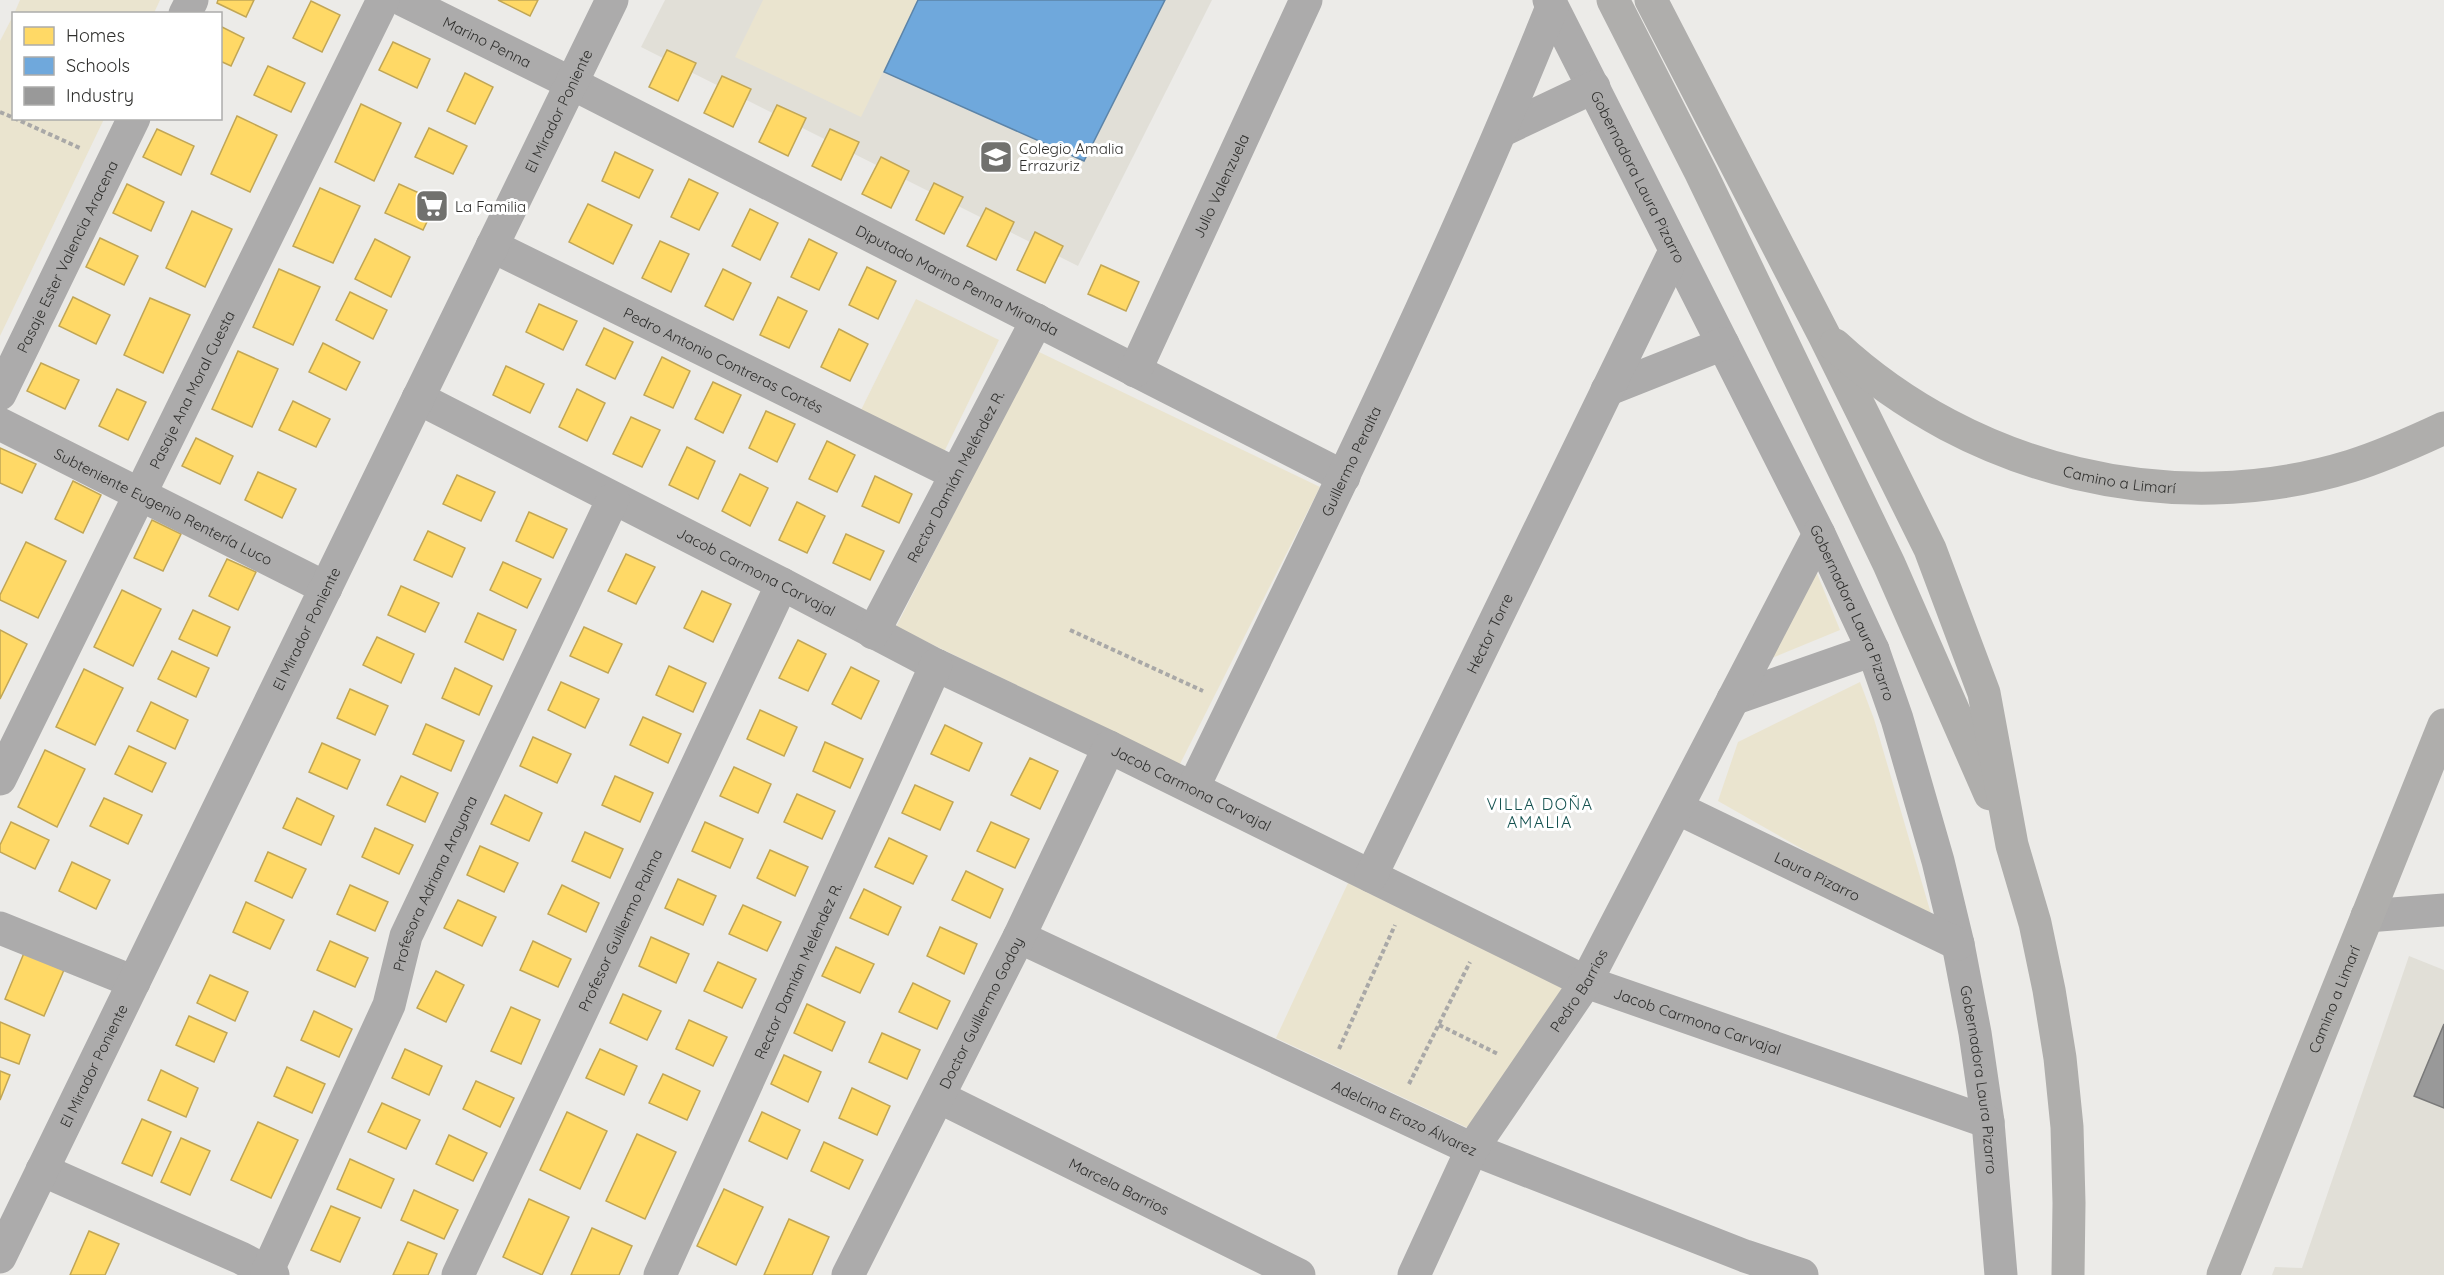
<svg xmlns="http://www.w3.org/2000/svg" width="2444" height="1275" viewBox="0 0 2444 1275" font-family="Quicksand,sans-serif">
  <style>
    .built { fill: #e1dfd7 }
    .green { fill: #eae4cf }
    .homes { fill: #ffd966; stroke: #c1a655; stroke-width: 1.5 }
    .schools { fill: #6fa8dc; stroke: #5c84a8; stroke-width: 1.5 }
    .industry { fill: #999; stroke: #797979; stroke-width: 1.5 }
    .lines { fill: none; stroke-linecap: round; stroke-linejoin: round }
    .path { stroke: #a9a8a7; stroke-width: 4; stroke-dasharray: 4.5 3; stroke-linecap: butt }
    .minor { stroke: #acabab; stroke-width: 33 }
    .major { stroke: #afaeac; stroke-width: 33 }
    .labels { text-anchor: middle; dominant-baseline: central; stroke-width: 6; stroke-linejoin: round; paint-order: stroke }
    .street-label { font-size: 15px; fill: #2f2f2d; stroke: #fff }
    .poi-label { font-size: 15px; fill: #2f2f2d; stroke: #fff; text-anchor: start }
    .neighbourhood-label { font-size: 16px; letter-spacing: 1.5px; fill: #155250; stroke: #fff }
  </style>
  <rect width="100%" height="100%" fill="#ecebe8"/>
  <g class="built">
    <polygon points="665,0 1212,0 1078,266 641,47"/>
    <polygon points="2409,956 2444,970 2444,1275 2272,1275 2275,1267 2302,1268"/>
  </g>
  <g class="green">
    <polygon points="20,0 160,0 154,13 14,14"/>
    <polygon points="763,0 918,0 861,117 735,57"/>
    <polygon points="14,14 14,118 104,119 0,336 0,41"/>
    <polygon points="916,299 999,340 944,452 861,410"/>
    <polygon points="1037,351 1320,487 1180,764 896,627"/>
    <polygon points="1814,566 1840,630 1772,658"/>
    <polygon points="1860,682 1874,719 1934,924 1718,801 1738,742"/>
    <polygon points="1348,883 1563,987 1468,1128 1276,1038"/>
  </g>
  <g class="homes">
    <polygon points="218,0 254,0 246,17 217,3"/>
    <polygon points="498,0 538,0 530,16"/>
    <polygon points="311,1 340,15 322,52 293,38"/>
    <polygon points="220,26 244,38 231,66 220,61"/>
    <polygon points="393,42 430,59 417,88 379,70"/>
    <polygon points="667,50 696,63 678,101 649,87"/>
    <polygon points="268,66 305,83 291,112 254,95"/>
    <polygon points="465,73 493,87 475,124 447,111"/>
    <polygon points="722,76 751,89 733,127 704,113"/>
    <polygon points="361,104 401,123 374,181 335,162"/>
    <polygon points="777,105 806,118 788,156 759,142"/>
    <polygon points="237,116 277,135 250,192 211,174"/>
    <polygon points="429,128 467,146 453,174 415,157"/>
    <polygon points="157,129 194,146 181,175 143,157"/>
    <polygon points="830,129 859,142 841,180 812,166"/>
    <polygon points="615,152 653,170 639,198 602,181"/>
    <polygon points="881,157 909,171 891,208 862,194"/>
    <polygon points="689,179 718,193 699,230 671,217"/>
    <polygon points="934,183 963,197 944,234 916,220"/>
    <polygon points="127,184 164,202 151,231 113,213"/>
    <polygon points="399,184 437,201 423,230 385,213"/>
    <polygon points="320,188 360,206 333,263 293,246"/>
    <polygon points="588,204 632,225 613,264 569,242"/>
    <polygon points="986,208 1014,222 996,260 967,246"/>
    <polygon points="750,209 778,223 760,260 732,246"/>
    <polygon points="192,211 232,229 205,287 166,268"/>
    <polygon points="1035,232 1063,246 1045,283 1017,270"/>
    <polygon points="100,238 138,256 124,285 86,267"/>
    <polygon points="375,239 410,257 391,297 355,279"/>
    <polygon points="809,239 837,253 819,290 791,277"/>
    <polygon points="660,241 689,254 671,292 642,278"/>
    <polygon points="1101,265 1139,282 1126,311 1088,294"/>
    <polygon points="867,267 896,281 878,319 849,305"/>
    <polygon points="279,269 320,287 293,345 253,327"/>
    <polygon points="723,269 751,283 733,320 705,306"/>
    <polygon points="350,292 387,310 373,339 336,320"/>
    <polygon points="73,297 110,315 96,344 59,326"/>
    <polygon points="778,297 807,311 789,348 760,335"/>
    <polygon points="150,298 190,315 163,373 124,355"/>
    <polygon points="539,304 577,321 563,350 526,332"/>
    <polygon points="604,328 633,342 615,379 586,365"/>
    <polygon points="839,329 868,344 850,381 821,367"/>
    <polygon points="323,343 360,362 346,390 309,372"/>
    <polygon points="238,351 278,369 252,427 212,409"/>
    <polygon points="662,357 690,371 673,408 644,395"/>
    <polygon points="41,363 79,380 65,409 27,391"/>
    <polygon points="506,366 544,384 530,413 493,395"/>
    <polygon points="713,382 741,395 723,433 695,419"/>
    <polygon points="117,389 146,402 128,440 99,426"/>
    <polygon points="577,389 605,403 587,441 559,427"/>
    <polygon points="293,401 330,419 316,447 279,430"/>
    <polygon points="766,411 795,424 777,462 749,448"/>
    <polygon points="631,417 660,430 642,467 613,454"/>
    <polygon points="196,438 233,456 220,484 182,466"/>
    <polygon points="827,441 855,455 837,492 809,479"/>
    <polygon points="687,447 715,461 698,499 669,485"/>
    <polygon points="0,448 36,464 22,493 0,483"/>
    <polygon points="258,472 296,489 282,518 245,500"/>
    <polygon points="740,474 768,488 750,526 722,511"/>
    <polygon points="457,475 495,492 481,521 443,504"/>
    <polygon points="875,476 912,494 899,523 862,506"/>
    <polygon points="73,481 101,495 83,533 55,519"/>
    <polygon points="797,502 825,516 807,553 779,540"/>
    <polygon points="529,512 567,529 553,558 516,541"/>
    <polygon points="152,520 181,534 163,571 134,558"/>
    <polygon points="428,531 465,548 452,577 414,560"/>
    <polygon points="846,534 884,551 870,580 833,563"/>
    <polygon points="26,542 66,561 38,618 0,600 0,595"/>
    <polygon points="626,554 655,567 636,604 608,591"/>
    <polygon points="227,559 256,572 238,610 209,596"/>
    <polygon points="503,562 541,579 527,608 490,590"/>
    <polygon points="401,586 439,603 425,632 388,615"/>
    <polygon points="122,590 161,609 133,666 94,647"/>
    <polygon points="702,591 731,604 713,642 684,628"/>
    <polygon points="193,610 230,627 217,656 179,639"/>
    <polygon points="478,613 516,630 503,660 465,642"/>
    <polygon points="584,627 622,644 608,673 570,656"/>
    <polygon points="0,630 27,644 0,699"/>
    <polygon points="377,637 414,654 401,683 363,665"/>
    <polygon points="798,640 826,654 808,691 779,678"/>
    <polygon points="172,651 209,668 196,697 158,679"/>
    <polygon points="669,666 706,683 693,712 656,695"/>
    <polygon points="851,667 879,681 861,719 832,704"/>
    <polygon points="455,668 492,686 479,715 442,698"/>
    <polygon points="84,669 123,688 95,745 56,727"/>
    <polygon points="561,682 599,699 585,728 548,710"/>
    <polygon points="350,689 388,706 375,735 337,718"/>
    <polygon points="151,702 188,720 175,749 137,731"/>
    <polygon points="760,710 797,727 784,756 747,739"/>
    <polygon points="643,717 681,734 668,763 630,745"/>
    <polygon points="426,724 464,741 451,771 413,754"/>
    <polygon points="945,725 982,743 969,771 931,754"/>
    <polygon points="533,737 571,754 557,783 520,766"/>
    <polygon points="825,742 863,759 850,788 813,771"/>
    <polygon points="322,743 360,760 347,789 309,772"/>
    <polygon points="129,746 166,763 152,792 115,774"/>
    <polygon points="45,750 85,769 57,827 18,807"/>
    <polygon points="1030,758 1058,771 1040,809 1011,795"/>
    <polygon points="734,767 771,784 758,813 720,796"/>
    <polygon points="401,776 438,793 425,822 387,805"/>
    <polygon points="615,776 653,793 640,822 602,805"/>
    <polygon points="915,785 953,802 940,830 902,813"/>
    <polygon points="797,794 835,811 822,839 784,822"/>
    <polygon points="505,795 542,813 529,841 491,824"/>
    <polygon points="104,798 142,815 128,844 90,826"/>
    <polygon points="297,798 334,816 321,845 283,828"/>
    <polygon points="11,822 49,840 35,869 0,852 0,845"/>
    <polygon points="705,822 743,839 730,868 692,851"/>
    <polygon points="991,822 1029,839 1015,868 977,851"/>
    <polygon points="375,828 413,845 399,874 362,857"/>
    <polygon points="585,832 623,849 610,878 572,861"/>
    <polygon points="889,838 927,856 913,884 875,867"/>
    <polygon points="480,846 518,863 504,892 467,875"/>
    <polygon points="770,850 808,867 795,896 757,878"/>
    <polygon points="268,852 306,869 292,898 255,881"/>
    <polygon points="72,862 110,880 96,909 59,891"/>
    <polygon points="966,871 1003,889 990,918 952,900"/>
    <polygon points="678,879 716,896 703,925 665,908"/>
    <polygon points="350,885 388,902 375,931 337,914"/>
    <polygon points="562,885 599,903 586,932 548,914"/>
    <polygon points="864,889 901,907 888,935 850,918"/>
    <polygon points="458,900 496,917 482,946 444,928"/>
    <polygon points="246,902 284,920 270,949 233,932"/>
    <polygon points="743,905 781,922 767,951 729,934"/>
    <polygon points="940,927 977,944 964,974 927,956"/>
    <polygon points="651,937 689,954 676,983 639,966"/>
    <polygon points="330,941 368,958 355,987 317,970"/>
    <polygon points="533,941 571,959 558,987 520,970"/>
    <polygon points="836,947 874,964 860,993 822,976"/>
    <polygon points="24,953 64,970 44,1016 5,999"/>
    <polygon points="718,962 756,979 742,1008 704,991"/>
    <polygon points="436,971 464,985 446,1022 417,1008"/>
    <polygon points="210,975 248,992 235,1021 197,1003"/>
    <polygon points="913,983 950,1001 937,1029 899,1012"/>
    <polygon points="623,994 661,1011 647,1040 610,1023"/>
    <polygon points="807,1004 845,1022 832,1051 794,1033"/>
    <polygon points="511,1007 540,1020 521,1064 491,1051"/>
    <polygon points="314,1011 352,1029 339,1057 301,1040"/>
    <polygon points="189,1016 227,1033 214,1062 176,1045"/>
    <polygon points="689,1020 727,1037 713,1066 676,1049"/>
    <polygon points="0,1022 30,1035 19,1064 0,1057"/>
    <polygon points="882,1033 920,1050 907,1079 869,1062"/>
    <polygon points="405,1049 442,1066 429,1095 392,1078"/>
    <polygon points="600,1049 637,1066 624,1095 586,1078"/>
    <polygon points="784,1055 821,1072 808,1102 771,1084"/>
    <polygon points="287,1067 325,1084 312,1113 274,1096"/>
    <polygon points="161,1070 198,1088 186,1117 148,1100"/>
    <polygon points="0,1071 10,1075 0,1100"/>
    <polygon points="663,1074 700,1091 687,1120 649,1103"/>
    <polygon points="476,1081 514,1098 500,1127 463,1109"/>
    <polygon points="852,1088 890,1106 877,1135 839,1118"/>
    <polygon points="382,1103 420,1120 406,1149 368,1132"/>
    <polygon points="567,1112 607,1131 580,1189 540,1170"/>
    <polygon points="762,1112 800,1130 787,1159 749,1141"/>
    <polygon points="142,1119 171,1132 152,1176 122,1163"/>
    <polygon points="258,1122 298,1140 271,1198 231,1180"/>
    <polygon points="637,1134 676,1152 645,1219 606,1201"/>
    <polygon points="449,1135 487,1153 473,1181 436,1164"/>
    <polygon points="181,1138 210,1151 190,1195 161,1182"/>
    <polygon points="824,1142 863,1160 849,1189 811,1171"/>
    <polygon points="350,1159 394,1179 381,1208 337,1189"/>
    <polygon points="724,1189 763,1207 736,1265 697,1246"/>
    <polygon points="414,1190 458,1210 444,1239 401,1220"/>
    <polygon points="529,1199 569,1217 542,1275 503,1257"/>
    <polygon points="331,1206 360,1218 340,1262 311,1250"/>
    <polygon points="789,1219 829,1237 812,1275 764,1275"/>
    <polygon points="592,1228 632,1246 619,1275 571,1275"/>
    <polygon points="89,1231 119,1244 105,1275 70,1275"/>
    <polygon points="408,1242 437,1254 428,1275 393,1275"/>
  </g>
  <polygon class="schools" points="918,0 1165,0 1084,161 884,72"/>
  <polygon class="industry" points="2444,1024 2444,1108 2414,1096"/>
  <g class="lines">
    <g class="path">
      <polyline points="0,112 14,118"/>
      <polyline points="14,118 82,149"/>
      <polyline points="1070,630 1203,691"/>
      <polyline points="1439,1025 1498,1054"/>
      <polyline points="1339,1049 1395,925"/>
      <polyline points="1409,1084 1470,962"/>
    </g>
    <g class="minor">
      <path id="s1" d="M403 0 571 83 1344 477"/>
      <path id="s2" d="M1549 0 1819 534 1873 650 1897 719 1938 861 1958 944 1975 1033 1988 1122 2001 1275"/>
      <polyline points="185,14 192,0"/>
      <polyline points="1503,130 1594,87"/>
      <path id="s3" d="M492 246 956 474"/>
      <path id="s4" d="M1135 371 1306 0"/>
      <polyline points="1607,390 1723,344"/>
      <path id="s5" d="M0 394 134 118"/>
      <path id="s6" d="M418 398 782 584 936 665 1109 747 1586 982 1988 1122"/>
      <path id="s7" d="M0 424 326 588"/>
      <path id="s8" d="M873 633 1037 320"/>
      <polyline points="1733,699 1873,650"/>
      <path id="s9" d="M0 779 383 0"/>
      <path id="s10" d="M1193 788C1318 530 1445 273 1552 7"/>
      <path id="s11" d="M1677 808 1958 944"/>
      <path id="s12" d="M1371 876 1675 251"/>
      <polyline points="2367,916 2444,910"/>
      <polyline points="0,928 134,982"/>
      <path id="s13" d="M1019 937 1472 1149 1745 1256 1802 1275"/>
      <path id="s14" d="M939 1097 1299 1275"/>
      <polyline points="42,1170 241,1258 273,1275"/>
      <path id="s15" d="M0 1257 612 0"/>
      <path id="s16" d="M267 1272 389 1005 406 936 613 499"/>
      <path id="s17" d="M458 1275 782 584"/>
      <path id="s18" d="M660 1275 936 665"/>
      <path id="s19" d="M848 1275 1019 937 1109 747"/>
      <path id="s20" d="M1414 1275 1472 1149 1586 982 1819 534"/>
    </g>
    <g class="major">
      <polyline points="1613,0 1701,173 1889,564 1990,794"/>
      <polyline points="1651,0 1824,335 1930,549 1984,693 2012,845 2035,923 2049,990 2060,1058 2067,1127 2069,1203 2068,1275"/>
      <path id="s21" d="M1835 345C1971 471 2172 521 2351 466 2383 456 2414 442 2444 428"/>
      <path id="s22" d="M2223 1275 2444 725"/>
    </g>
  </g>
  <defs>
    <symbol id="school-square" viewBox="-11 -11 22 22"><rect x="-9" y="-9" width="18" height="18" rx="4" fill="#71716e" stroke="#fff"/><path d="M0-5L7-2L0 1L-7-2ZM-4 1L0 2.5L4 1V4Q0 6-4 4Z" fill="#fff"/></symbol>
    <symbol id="supermarket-square" viewBox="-11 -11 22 22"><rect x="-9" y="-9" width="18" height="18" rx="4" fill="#71716e" stroke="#fff"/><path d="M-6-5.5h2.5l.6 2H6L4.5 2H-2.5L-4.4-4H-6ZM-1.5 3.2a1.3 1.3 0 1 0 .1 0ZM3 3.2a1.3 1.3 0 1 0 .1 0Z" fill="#fff"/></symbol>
  </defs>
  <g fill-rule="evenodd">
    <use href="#school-square" x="977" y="138" width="38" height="38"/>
    <use href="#supermarket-square" x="413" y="187" width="38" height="38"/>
  </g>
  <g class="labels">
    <g class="street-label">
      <text stroke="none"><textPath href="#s1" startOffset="94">Marino Penna</textPath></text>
      <text stroke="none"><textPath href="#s15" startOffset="1275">El Mirador Poniente</textPath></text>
      <text stroke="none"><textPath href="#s2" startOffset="198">Gobernadora Laura Pizarro</textPath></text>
      <text stroke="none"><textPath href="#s4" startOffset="204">Julio Valenzuela</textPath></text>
      <text stroke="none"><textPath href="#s5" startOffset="153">Pasaje Ester Valencia Aracena</textPath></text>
      <text stroke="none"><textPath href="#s1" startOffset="621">Diputado Marino Penna Miranda</textPath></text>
      <text stroke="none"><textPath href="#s3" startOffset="258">Pedro Antonio Contreras Cortés</textPath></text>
      <text stroke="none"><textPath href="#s9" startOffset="434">Pasaje Ana Moral Cuesta</textPath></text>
      <text stroke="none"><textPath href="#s10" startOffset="363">Guillermo Peralta</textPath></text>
      <text stroke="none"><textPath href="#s8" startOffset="177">Rector Damián Meléndez R.</textPath></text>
      <text stroke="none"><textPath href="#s21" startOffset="320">Camino a Limarí</textPath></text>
      <text stroke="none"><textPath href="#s7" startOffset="183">Subteniente Eugenio Rentería Luco</textPath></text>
      <text stroke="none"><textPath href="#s6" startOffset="380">Jacob Carmona Carvajal</textPath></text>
      <text stroke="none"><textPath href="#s2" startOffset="684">Gobernadora Laura Pizarro</textPath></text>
      <text stroke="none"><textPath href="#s15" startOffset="699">El Mirador Poniente</textPath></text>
      <text stroke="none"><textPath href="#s12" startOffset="270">Héctor Torre</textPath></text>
      <text stroke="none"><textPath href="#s6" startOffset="866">Jacob Carmona Carvajal</textPath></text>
      <text stroke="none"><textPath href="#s11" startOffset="156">Laura Pizarro</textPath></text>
      <text stroke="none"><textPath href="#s16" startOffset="424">Profesora Adriana Arayana</textPath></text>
      <text stroke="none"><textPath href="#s17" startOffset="381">Profesor Guillermo Palma</textPath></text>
      <text stroke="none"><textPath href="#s18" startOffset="334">Rector Damián Meléndez R.</textPath></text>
      <text stroke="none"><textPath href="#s20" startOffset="330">Pedro Barrios</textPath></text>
      <text stroke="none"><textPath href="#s22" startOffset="297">Camino a Limarí</textPath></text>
      <text stroke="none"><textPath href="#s19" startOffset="294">Doctor Guillermo Godoy</textPath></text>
      <text stroke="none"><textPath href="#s6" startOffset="1424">Jacob Carmona Carvajal</textPath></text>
      <text stroke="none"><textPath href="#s15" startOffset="213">El Mirador Poniente</textPath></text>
      <text stroke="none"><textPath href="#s2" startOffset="1170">Gobernadora Laura Pizarro</textPath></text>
      <text stroke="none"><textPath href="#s13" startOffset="426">Adelcina Erazo Álvarez</textPath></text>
      <text stroke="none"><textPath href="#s14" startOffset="201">Marcela Barrios</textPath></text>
    </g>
    <g class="poi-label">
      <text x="1019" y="148">Colegio Amalia<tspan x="1019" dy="17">Errazuriz</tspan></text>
      <text x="455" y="206">La Familia</text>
    </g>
    <g class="neighbourhood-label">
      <text x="1540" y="804">VILLA DOÑA<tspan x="1540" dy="18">AMALIA</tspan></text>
    </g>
  </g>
  <rect x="12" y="12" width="210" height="108" fill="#ffffff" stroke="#acacab" stroke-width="1.5"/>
  <rect x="24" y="27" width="30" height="18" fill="#ffd966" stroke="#acacab" stroke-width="1.5"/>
  <text x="66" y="42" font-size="18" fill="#2f2f2d">Homes</text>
  <rect x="24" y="57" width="30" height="18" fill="#6fa8dc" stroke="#acacab" stroke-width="1.5"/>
  <text x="66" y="72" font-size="18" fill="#2f2f2d">Schools</text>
  <rect x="24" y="87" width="30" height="18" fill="#999999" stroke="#acacab" stroke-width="1.5"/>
  <text x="66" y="102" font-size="18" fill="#2f2f2d">Industry</text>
</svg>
